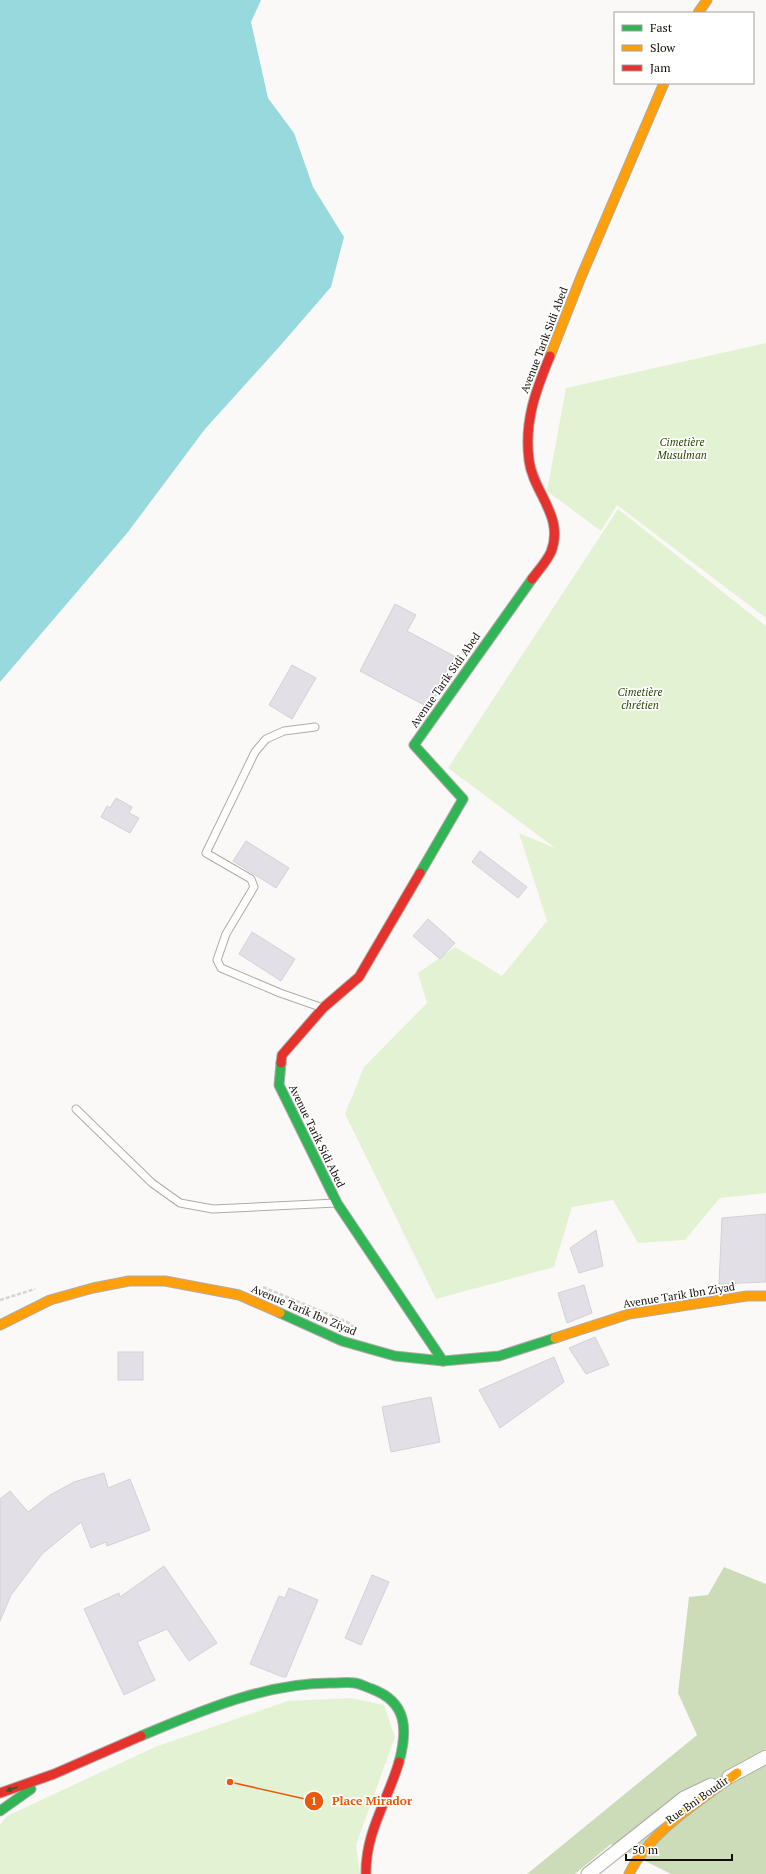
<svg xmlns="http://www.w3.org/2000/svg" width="766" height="1874" viewBox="0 0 766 1874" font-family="'PT Serif',serif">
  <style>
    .green { fill: #e3f2d2 }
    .forest { fill: #ccdcb9 }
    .water { fill: #97d9dc }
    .building { fill: #e2e0e6; stroke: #d3d1d5 }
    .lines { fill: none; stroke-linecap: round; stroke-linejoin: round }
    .lane-casing { stroke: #afaba7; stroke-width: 9 }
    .street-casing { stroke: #afaba7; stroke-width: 15 }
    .fast-casing { stroke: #afaba7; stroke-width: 11 }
    .slow-casing { stroke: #afaba7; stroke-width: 11 }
    .jam-casing { stroke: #afaba7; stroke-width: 11 }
    .path { stroke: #d6d4d3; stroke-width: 2.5; stroke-dasharray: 4 2; stroke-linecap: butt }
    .lane { stroke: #fefefe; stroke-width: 7 }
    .street { stroke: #fefefe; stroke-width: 13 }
    .fast { stroke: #30b455; stroke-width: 9 }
    .slow { stroke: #ff9f0a; stroke-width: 9 }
    .jam { stroke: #e5322d; stroke-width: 9 }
    .oneway { fill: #22612e }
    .labels { text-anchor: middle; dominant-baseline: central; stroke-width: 3.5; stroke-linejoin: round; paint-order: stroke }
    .street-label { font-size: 11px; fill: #130e06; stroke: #fff }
    .park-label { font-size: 11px; font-style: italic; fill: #2b4500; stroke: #fff }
    .leader { fill: none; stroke: #e8590c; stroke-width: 1.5 }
    .callout-dot { fill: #e8590c; stroke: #fff; stroke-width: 1.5 }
    .mark-label { font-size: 12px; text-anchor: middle; font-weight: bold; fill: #fff }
    .callout-label { font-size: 12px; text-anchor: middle; font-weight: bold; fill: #e8590c; stroke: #fff; stroke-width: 3.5; stroke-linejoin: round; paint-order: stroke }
  </style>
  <rect width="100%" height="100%" fill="#fbf9f7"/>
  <g class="green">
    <polygon points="766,343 766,618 617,505 601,531 547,491 566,388"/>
    <polygon points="618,509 766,626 766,1193 720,1198 685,1240 638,1243 613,1200 572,1207 554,1267 436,1299 345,1114 364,1067 427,1003 418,973 455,947 502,976 547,921 519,833 555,848 448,768"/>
    <polygon points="351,1698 384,1705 395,1737 356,1845 360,1874 0,1874 0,1825 7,1816 155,1747 288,1701"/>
  </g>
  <polygon class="forest" points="724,1567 766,1584 766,1874 671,1874 611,1844 575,1874 527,1874 697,1735 678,1693 689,1597 708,1595"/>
  <polygon class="water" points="0,0 261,0 251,22 268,98 294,133 313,187 344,237 331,287 280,346 205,429 128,532 0,682"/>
  <g class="building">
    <polygon points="395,604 416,615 407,631 454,656 443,678 447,680 428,707 360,671"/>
    <polygon points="292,665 316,678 292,719 269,705"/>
    <polygon points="116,798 132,807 129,813 139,818 130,833 101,817 107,806 110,808"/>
    <polygon points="246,841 289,868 276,888 233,861"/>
    <polygon points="480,851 527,887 518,898 472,862"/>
    <polygon points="428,919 455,943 440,959 413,936"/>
    <polygon points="252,932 295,959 281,981 239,954"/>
    <polygon points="766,1214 766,1282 719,1284 722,1218"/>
    <polygon points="596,1230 603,1266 579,1273 570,1248"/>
    <polygon points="584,1285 592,1313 567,1323 558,1293"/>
    <polygon points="595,1337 609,1365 586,1374 569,1348"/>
    <rect x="118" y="1352" width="25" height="28"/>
    <polygon points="554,1357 564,1382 500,1428 479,1390"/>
    <polygon points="431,1397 440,1442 391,1452 382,1407"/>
    <polygon points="104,1473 108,1488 130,1479 150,1530 107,1546 106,1542 91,1548 81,1522 42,1554 11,1595 0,1621 0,1499 10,1491 28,1512 50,1495 74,1482"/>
    <polygon points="164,1566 217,1643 189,1661 167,1629 137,1642 155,1680 124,1695 84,1609 119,1593 120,1597"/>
    <polygon points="372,1575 389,1582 361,1645 345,1638"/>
    <polygon points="289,1588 318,1600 286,1677 283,1677 250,1664 279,1596 285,1598"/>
  </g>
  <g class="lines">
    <defs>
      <g id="lane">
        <polyline points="315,727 284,731 266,739 255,752 206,853 251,879 254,887 226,934 217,960 221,968 280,993 323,1008"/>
        <polyline points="76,1109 152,1183 180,1203 213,1209 336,1203"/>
      </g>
      <g id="street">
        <polyline points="729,1777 766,1757"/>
        <polyline points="588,1874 684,1798 711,1785"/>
      </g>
      <g id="fast">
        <polyline points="420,873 463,799 414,745 532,579"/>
        <polyline points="281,1063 279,1085 337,1203 443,1361"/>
        <polyline points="280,1313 342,1341 395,1356 443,1361 499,1356 555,1338"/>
        <path d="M141 1736C201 1711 267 1682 333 1683 340 1683 348 1682 355 1683 361 1684 366 1687 372 1689 407 1702 408 1729 399 1762"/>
        <polyline points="0,1811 31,1789"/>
      </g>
      <g id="slow">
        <polyline points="698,13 707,0"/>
        <polyline points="550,356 581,277 664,83"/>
        <polyline points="0,1325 50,1300 93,1288 129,1281 165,1281 239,1295 280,1313"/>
        <polyline points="555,1338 629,1314 747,1296 766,1296"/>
        <path d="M629 1874C649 1832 701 1800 737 1773"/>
      </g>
      <g id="jam">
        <path d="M532 579C538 571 547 561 551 552 565 516 533 493 529 460 524 421 536 390 550 356"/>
        <polyline points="281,1063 282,1055 323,1008 359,977 420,873"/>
        <polyline points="0,1793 54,1774 141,1736"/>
        <path d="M366 1874C365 1833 388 1800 399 1762"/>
      </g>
    </defs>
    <use href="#lane" class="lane-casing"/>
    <use href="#street" class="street-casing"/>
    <use href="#fast" class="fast-casing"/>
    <use href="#slow" class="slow-casing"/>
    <use href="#jam" class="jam-casing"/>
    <g class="path">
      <polyline points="263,1287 347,1322 354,1327"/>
      <polyline points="0,1300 35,1289"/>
    </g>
    <use href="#lane" class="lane"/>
    <use href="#street" class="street"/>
    <use href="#fast" class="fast"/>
    <use href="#slow" class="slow"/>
    <use href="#jam" class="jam"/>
  </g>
  <defs><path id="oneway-solid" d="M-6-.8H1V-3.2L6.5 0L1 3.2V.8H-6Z"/></defs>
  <use class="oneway" href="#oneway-solid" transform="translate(12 1789) rotate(160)"/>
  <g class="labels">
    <g class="street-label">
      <text transform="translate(544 340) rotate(-69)">Avenue Tarik Sidi Abed</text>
      <text transform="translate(445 680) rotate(-55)">Avenue Tarik Sidi Abed</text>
      <text transform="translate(317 1136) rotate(64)">Avenue Tarik Sidi Abed</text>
      <text transform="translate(679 1295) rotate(-9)">Avenue Tarik Ibn Ziyad</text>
      <text transform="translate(304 1310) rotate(23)">Avenue Tarik Ibn Ziyad</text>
      <text transform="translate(697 1800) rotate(-35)">Rue Bni Boudir</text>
    </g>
    <g class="park-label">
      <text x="682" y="442">Cimetière<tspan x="682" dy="13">Musulman</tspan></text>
      <text x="640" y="692">Cimetière<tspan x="640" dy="13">chrétien</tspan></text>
    </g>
  </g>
  <path class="leader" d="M230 1782L314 1801"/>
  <g class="callout-dot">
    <circle cx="230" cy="1782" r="4"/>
    <circle cx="314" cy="1801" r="10"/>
  </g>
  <g class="mark-label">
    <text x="314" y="1805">1</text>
  </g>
  <g class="callout-label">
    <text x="372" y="1805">Place Mirador</text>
  </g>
  <rect x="614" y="12" width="140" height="72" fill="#ffffff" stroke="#a19f9b"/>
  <rect x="622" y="25" width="20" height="6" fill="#30b455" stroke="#a19f9b"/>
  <text x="650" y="32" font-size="12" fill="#130e06">Fast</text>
  <rect x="622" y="45" width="20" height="6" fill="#ff9f0a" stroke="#a19f9b"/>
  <text x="650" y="52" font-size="12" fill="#130e06">Slow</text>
  <rect x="622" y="65" width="20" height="6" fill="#e5322d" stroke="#a19f9b"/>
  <text x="650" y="72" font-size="12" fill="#130e06">Jam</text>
  <path d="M626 1854v6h106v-6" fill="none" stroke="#130e06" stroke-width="2"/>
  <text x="632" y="1854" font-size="12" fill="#130e06" stroke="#ffffff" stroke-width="3" paint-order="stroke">50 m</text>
</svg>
